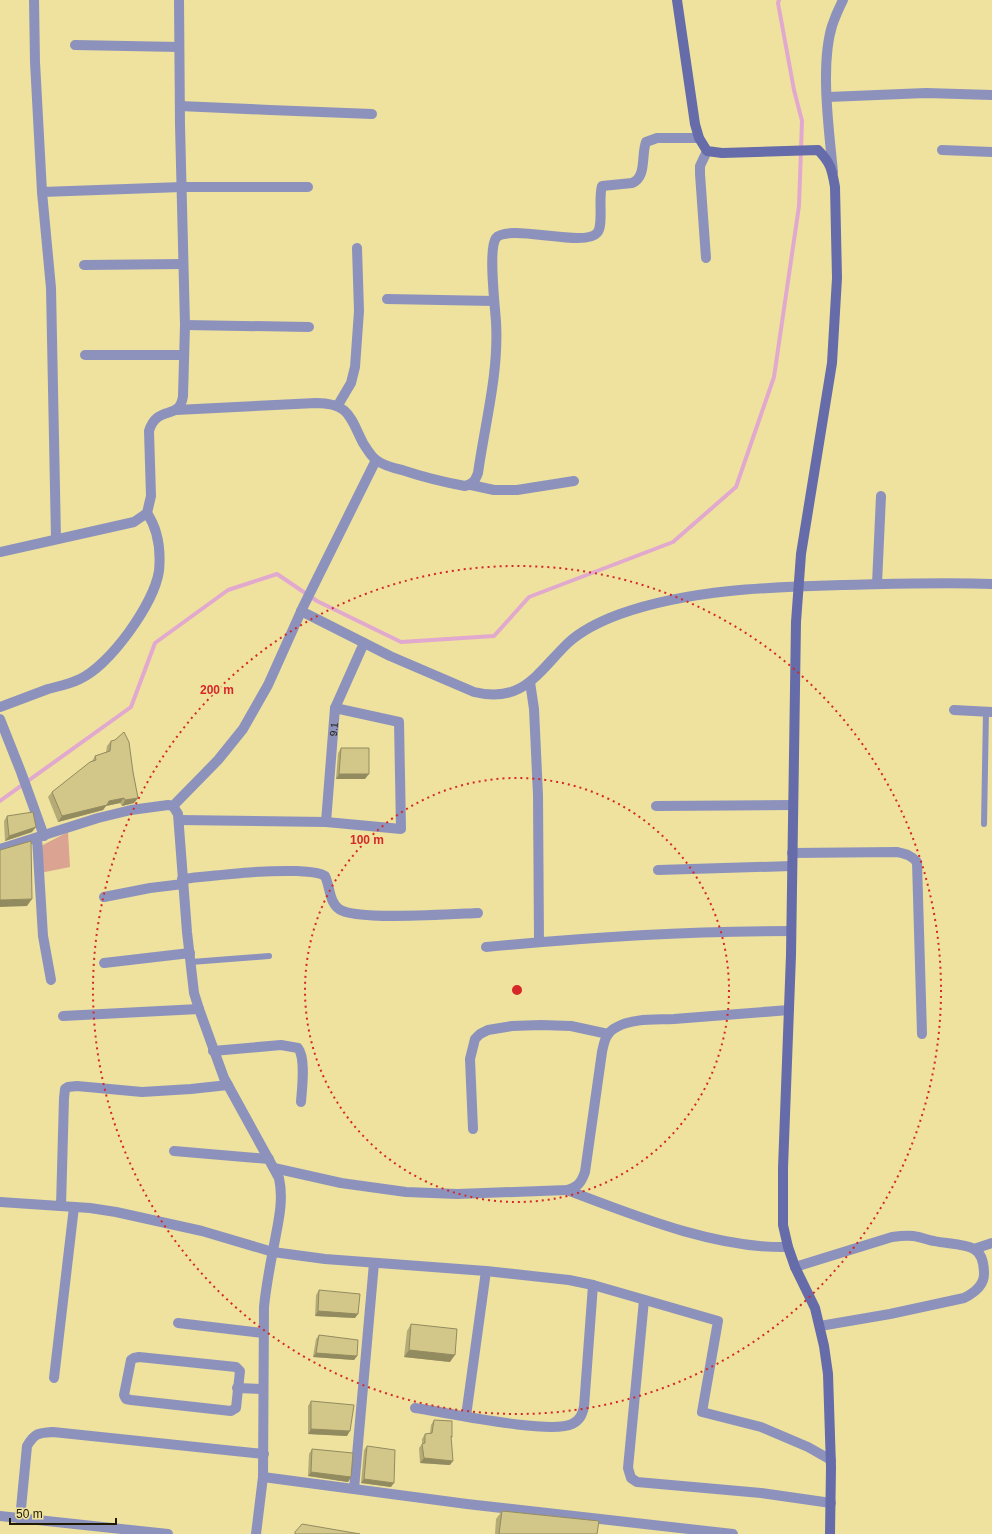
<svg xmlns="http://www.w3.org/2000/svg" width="992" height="1534" viewBox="0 0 992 1534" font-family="Helvetica,sans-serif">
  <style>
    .green { fill: #dba391 }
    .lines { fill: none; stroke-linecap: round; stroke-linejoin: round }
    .stream { stroke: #e1a9ce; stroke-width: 4 }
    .service { stroke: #8d92bd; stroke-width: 6 }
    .minor { stroke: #8d92bd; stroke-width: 10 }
    .secondary { stroke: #666ba9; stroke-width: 10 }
    .wall { fill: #b5ab76 }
    .shaded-wall { fill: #938b60 }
    .building { fill: #d2c789; stroke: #938b60 }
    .ring { fill: none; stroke: #d62828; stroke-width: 2; stroke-dasharray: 2 4 }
    .labels { text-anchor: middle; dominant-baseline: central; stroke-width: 3.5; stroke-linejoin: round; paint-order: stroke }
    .street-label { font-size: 10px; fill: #1f1a01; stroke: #eee29e }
    .centre { fill: #d62828; stroke: #eee29e; stroke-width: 2 }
    .ring-label { font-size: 12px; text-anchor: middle; font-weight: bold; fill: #d62828; stroke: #eee29e; stroke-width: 3.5; stroke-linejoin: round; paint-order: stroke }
  </style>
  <rect width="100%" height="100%" fill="#eee29e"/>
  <polygon class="green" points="68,832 70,867 40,873 37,848"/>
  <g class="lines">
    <polyline class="stream" points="0,801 131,707 155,643 228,590 277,574 317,601 401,642 494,636 529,597 673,542 736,487 774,377 799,206 802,121 794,90 778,3 779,0"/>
    <g class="service">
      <polyline points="984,824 986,712"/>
      <polyline points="191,962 269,956"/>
    </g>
    <g class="minor">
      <polyline points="34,0 35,62 42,192 51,288 56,539"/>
      <polyline points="75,45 179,47"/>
      <polyline points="828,97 926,93 992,95"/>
      <polyline points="180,106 270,110 372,114"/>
      <polyline points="942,150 992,152"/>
      <path d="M833 172C829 130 820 65 832 26 835 17 839 8 843 0"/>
      <polyline points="42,192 182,187 308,187"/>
      <polyline points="706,258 700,174 700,166 707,151"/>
      <polyline points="84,265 183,264"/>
      <polyline points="387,299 494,301"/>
      <polyline points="185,325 309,327"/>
      <polyline points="85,355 184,355"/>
      <polyline points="338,405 351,383 355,367 359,311 357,248"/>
      <path d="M176 410 316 403C349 403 350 417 363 443 367 449 370 455 376 460 383 465 393 468 402 470 423 477 443 482 465 486 473 484 475 481 478 473 485 423 499 373 496 322 495 306 488 249 496 238 508 223 585 248 597 233 604 226 598 197 602 186L632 183C647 177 641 155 646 142L657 138H699"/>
      <polyline points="471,485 494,490 517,490 574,481"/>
      <path d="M0 552 134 522 147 513 151 496 149 431C157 404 180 421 183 396L185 325 180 125 179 0"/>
      <polyline points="877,584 881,496"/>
      <path d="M301 611 390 656 474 692C523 704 537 673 568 643 583 629 601 621 620 614 690 589 771 587 844 585 893 584 943 582 992 584"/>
      <polyline points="530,682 534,709 538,795 539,942"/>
      <path d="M0 707C16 701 32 695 48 689 59 686 70 684 80 679 110 665 154 604 159 571 161 550 159 531 147 513"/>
      <polyline points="954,710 992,712"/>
      <polyline points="0,719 21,772 44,836"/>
      <polyline points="173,806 218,760 243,729 268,685 303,607 376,460"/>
      <polyline points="656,806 793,805"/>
      <polyline points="179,820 326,822 401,829 399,722 335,708"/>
      <path id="s1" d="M326 822 335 708 364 643"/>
      <polyline points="37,838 43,936 51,980"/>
      <path d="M0 849 98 818 131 810 168 805 173 806 178 814 187 932 194 993 199 1009 224 1078 279 1178C284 1201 278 1223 274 1245 270 1266 266 1286 264 1307L263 1477 256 1534"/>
      <path d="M792 853 897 852C906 854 911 855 917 862L922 1034"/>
      <polyline points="658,870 792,866"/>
      <path d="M182 879C221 875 259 870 297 871 306 872 317 871 325 876 330 886 329 902 339 909 354 921 454 914 478 913"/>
      <polyline points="104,897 150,888 183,884"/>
      <path d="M486 947C588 937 689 931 791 931"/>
      <polyline points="104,963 190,953"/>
      <polyline points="63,1016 199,1009"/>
      <path d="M213 1051 281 1045 298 1048C306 1058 302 1088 301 1102"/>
      <polyline points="473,1129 470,1059 475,1039 480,1034 488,1030 512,1026 541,1025 571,1026 608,1034"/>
      <polyline points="174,1151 269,1159"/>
      <path d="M274 1168 341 1183 406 1192 457 1194 567 1190C578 1187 581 1183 585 1172L602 1052C604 1042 606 1032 617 1027 633 1018 656 1020 674 1019 712 1016 751 1013 789 1010"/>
      <path d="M567 1190C633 1215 716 1249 788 1247"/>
      <polyline points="0,1202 90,1208 116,1212 202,1231 273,1252 325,1259 486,1271 569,1280 593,1285 718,1321 702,1412 761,1427 808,1447 831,1460"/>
      <polyline points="61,1206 64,1098 65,1089 68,1087 77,1086 142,1092 191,1089 228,1085"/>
      <polyline points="974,1249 992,1243"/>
      <path d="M795 1267 892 1237C899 1236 906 1235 913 1236 921 1237 928 1240 934 1241 947 1244 963 1243 974 1249 983 1254 984 1265 984 1274 984 1286 974 1293 964 1298L890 1314 820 1326"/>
      <polyline points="644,1300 628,1468 631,1478 637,1482 761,1493 831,1503"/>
      <polyline points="178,1323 263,1333"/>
      <polygon points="139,1357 236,1367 240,1371 236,1408 231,1411 131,1400 126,1399 124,1395 131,1360 134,1358"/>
      <polyline points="54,1378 74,1207"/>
      <polyline points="237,1388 263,1389"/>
      <path d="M415 1408C444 1412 550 1435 572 1424 580 1420 582 1415 584 1407L593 1285"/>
      <polyline points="466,1416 486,1271"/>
      <polyline points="263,1477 467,1504 733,1534"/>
      <polyline points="354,1489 374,1263"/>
      <polyline points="0,1516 168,1534"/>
      <path d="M20 1519 27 1446C35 1433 38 1433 53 1432L264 1454"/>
    </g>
    <path class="secondary" d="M677 0 695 124 699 138 707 151 722 153 818 150C831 163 832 170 835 187L837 278 832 363 801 554 796 622 791 955 783 1168V1225L788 1247 795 1267 815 1308 824 1346 828 1374 831 1467 830 1534"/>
  </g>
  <g class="wall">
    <polygon points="111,741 133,772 138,798 134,803 122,806 120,803 106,806 103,810 58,822 48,797 52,792 92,761 95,756 106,752 107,746"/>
    <polygon points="341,748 365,779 336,779 338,753"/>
    <polygon points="7,816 32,832 5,841 4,821"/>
    <polygon points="319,1290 355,1318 315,1316 316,1295"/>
    <polygon points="411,1324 450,1362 404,1357 407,1331"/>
    <polygon points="319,1335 357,1356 354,1360 313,1357 316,1339"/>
    <polygon points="311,1401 347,1436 308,1434 308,1406"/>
    <polygon points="434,1420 452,1437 451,1439 450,1465 420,1463 419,1448 422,1444 422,1439 425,1434 430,1433 431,1425"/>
    <polygon points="367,1446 391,1487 361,1483 364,1450"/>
    <polygon points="312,1449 351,1477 348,1482 308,1476 309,1454"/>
    <polygon points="502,1511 597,1534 495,1534 496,1519"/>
  </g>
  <g class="shaded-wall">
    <polygon points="339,774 369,774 365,779 336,779"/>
    <polygon points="124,798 120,803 106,806 103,810 58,822 62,816 109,801"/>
    <polygon points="138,798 134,803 122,806 125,800"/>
    <polygon points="36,827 32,832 5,841 9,836"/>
    <polygon points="32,899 27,906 0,907 0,900"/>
    <polygon points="318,1311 358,1314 355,1318 315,1316"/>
    <polygon points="409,1350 455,1355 450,1362 404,1357"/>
    <polygon points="316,1353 357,1356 354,1360 313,1357"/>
    <polygon points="311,1429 350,1431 347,1436 308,1434"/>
    <polygon points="424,1458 453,1461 450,1465 420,1463"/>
    <polygon points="311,1472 351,1477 348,1482 308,1476"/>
    <polygon points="364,1479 394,1483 391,1487 361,1483"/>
  </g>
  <g class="building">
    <polygon points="124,732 129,742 133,772 138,798 125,800 124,798 109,801 107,805 62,816 52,792 90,762 96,760 95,756 110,751 111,741 115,740"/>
    <polygon points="341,748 369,748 369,774 339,774"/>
    <polygon points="33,812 36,827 9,836 7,816"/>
    <polygon points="31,841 32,899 0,900 0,850"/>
    <polygon points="319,1290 360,1294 358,1314 318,1311"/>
    <polygon points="411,1324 457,1329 455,1355 409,1350"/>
    <polygon points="319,1335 358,1340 357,1356 316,1353"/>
    <polygon points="311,1401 354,1405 350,1431 311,1429"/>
    <polygon points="434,1420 452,1421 452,1437 451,1436 453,1461 424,1458 422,1444 425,1443 425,1434 432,1433"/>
    <polygon points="367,1446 395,1450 394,1483 364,1479"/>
    <polygon points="312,1449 353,1453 351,1477 311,1472"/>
    <polygon points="502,1511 599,1521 597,1534 499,1534"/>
    <polygon points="302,1524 360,1534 295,1534 295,1532"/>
  </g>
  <g class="ring">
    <circle cx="517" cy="990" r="212"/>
    <circle cx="517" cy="990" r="424"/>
  </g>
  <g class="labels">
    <g class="street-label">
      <text stroke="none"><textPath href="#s1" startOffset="93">9.1</textPath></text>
    </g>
  </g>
  <circle cx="517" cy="990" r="6" class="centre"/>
  <g class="ring-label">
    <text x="217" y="694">200 m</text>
    <text x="367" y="844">100 m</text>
  </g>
  <path d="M10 1518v6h106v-6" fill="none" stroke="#1f1a01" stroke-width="2"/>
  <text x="16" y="1518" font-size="12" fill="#1f1a01" stroke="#eee29e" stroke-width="3" paint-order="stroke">50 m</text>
</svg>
